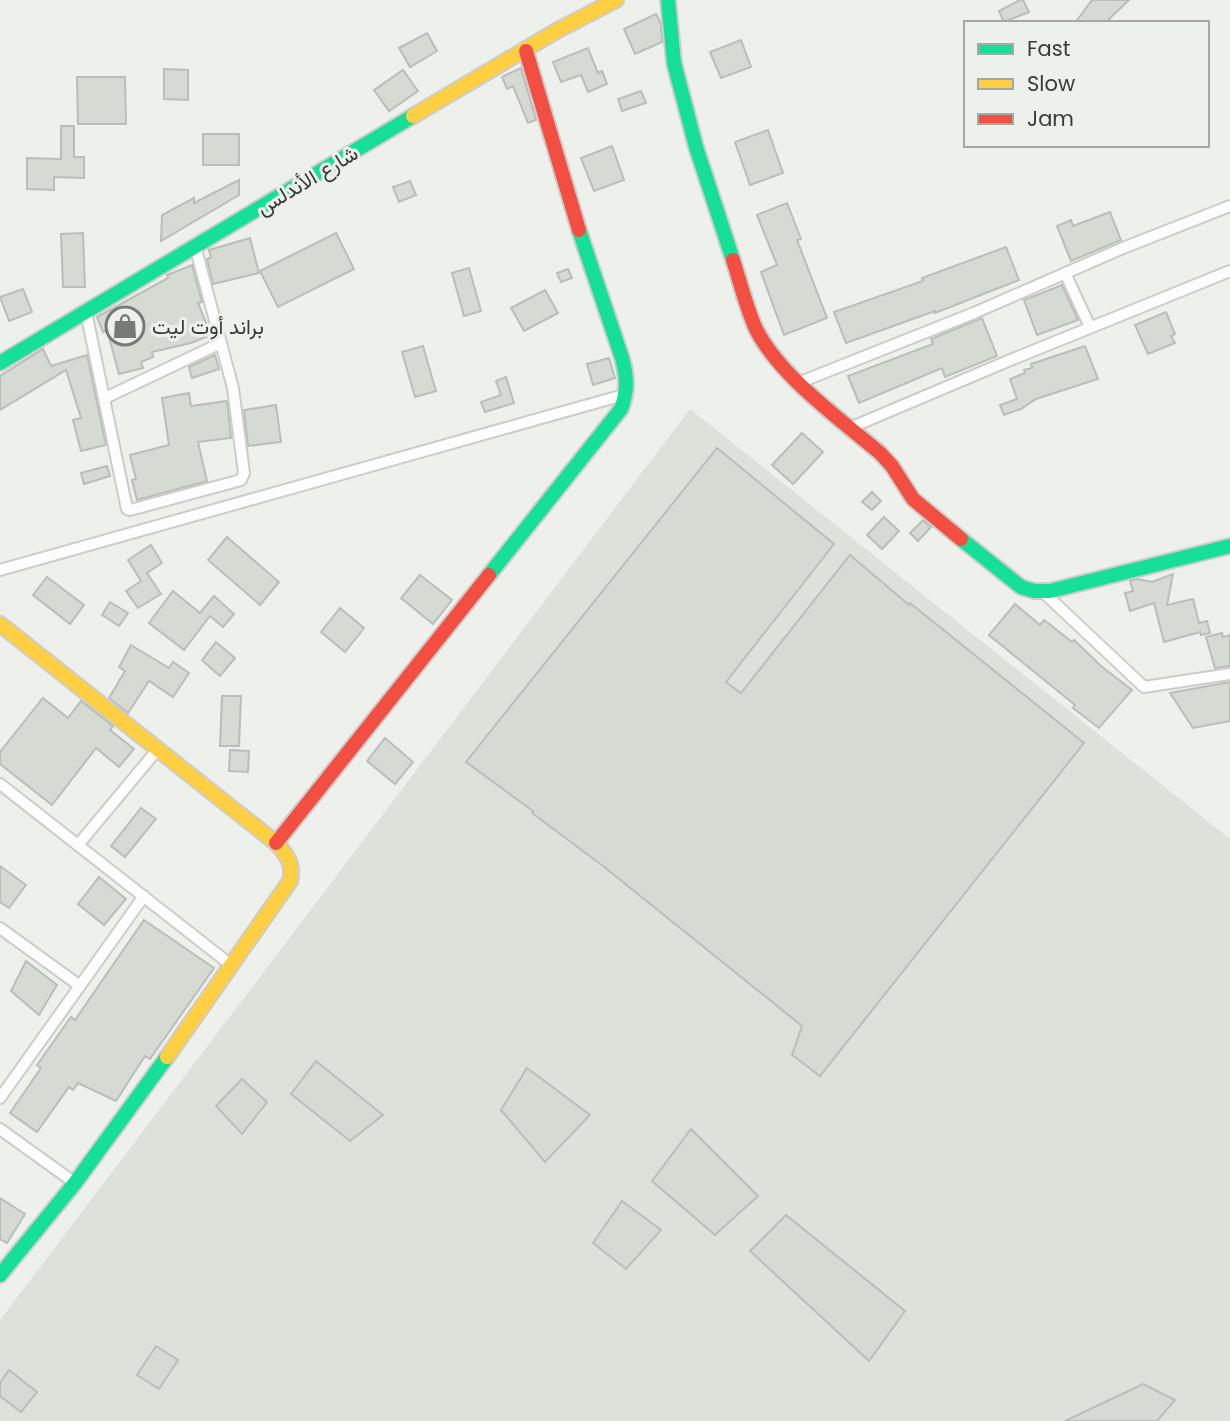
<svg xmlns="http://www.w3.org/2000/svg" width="1230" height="1421" viewBox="0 0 1230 1421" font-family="Poppins,Vazirmatn,sans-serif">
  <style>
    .built { fill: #dce1da }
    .building { fill: #d5dbd3; stroke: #bbbdba; stroke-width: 2 }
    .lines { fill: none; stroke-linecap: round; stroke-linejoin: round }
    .street-casing { stroke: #cccdcb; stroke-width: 14 }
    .fast-casing { stroke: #cccdcb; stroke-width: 18 }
    .slow-casing { stroke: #cccdcb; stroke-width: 18 }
    .jam-casing { stroke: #cccdcb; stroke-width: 18 }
    .street { stroke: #fcfdfc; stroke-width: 10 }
    .fast { stroke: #16e098; stroke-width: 14 }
    .slow { stroke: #ffcf43; stroke-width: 14 }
    .jam { stroke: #f24e42; stroke-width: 14 }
    .labels { text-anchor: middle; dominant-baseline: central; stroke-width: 6; stroke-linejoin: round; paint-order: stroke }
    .street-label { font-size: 21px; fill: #393b39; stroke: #edf1eb }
    .poi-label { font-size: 21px; fill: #393b39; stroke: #edf1eb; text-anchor: start }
  </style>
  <rect width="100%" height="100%" fill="#eef0ec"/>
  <polygon class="built" points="690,409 1230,839 1230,1421 0,1421 0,1320"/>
  <g class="building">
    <polygon points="1020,0 1023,0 1029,12 1004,22 999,11"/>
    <polygon points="1092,0 1129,0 1105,23 1075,23"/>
    <polygon points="656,14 661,24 662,42 635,54 624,29"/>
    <polygon points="427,33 437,51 410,67 399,48"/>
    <polygon points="741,40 751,67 721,78 710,52"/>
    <polygon points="588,48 598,73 602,71 607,84 588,92 581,75 561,82 553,62"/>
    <polygon points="521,68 536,120 528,123 513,86 507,89 502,77"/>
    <polygon points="164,69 188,70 188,100 164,99"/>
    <polygon points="403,70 418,91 389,111 374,90"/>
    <polygon points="77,77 125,77 126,124 78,124"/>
    <polygon points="641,91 646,103 622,111 618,99"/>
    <polygon points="61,126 74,126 74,157 84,157 84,178 54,177 54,190 27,189 27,158 61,159"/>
    <polygon points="768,130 783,173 750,185 735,142"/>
    <rect x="203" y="134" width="36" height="31"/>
    <polygon points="612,146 624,180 594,191 581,158"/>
    <polygon points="239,180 239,195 161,241 162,215 194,198 194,203"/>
    <polygon points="410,181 416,195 399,202 393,187"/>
    <polygon points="787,203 801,239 797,240 827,318 784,335 761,272 777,265 757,215"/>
    <polygon points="1110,212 1121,240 1071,261 1057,226 1071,220 1073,226"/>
    <polygon points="83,233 85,287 63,287 61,234"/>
    <polygon points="336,233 354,269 278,307 260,271"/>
    <polygon points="250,238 259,273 213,284 207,259 211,257 209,250"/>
    <polygon points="1006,247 1019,280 935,313 935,311 846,343 834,312 923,281 922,278"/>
    <polygon points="192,265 202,302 198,303 211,335 191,343 152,352 153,357 141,362 143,368 119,374 107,330 103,332 97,317 168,278 167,275"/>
    <polygon points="469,268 481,311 464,316 452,273"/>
    <polygon points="568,269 572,278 561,282 557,273"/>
    <polygon points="1062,285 1078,320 1037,335 1024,300"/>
    <polygon points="23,289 32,312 9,321 0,297"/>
    <polygon points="545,290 558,313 524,331 511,308"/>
    <polygon points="1166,312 1175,334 1171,336 1175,343 1148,354 1135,325"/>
    <polygon points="982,318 997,356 945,377 942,368 859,403 848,376 933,344 931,339"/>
    <polygon points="423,346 436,391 415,397 402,352"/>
    <polygon points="1085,346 1098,379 1036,399 1021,409 1004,415 1000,405 1017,399 1010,379 1025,373 1024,370 1032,368 1031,364"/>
    <polygon points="43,349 51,366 87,355 106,445 81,451 73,420 81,418 66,370 0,410 0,376"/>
    <polygon points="215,355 219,369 192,378 189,367"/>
    <polygon points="609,358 615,378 593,385 587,364"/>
    <polygon points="506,377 514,403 485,412 481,402 501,395 496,381"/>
    <polygon points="189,393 191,406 227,401 231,438 198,442 207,481 137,500 132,480 136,479 130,455 169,445 162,398"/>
    <polygon points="276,405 281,442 248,446 244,410"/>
    <polygon points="802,433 823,452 793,484 772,465"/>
    <polygon points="717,448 834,544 726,682 741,693 850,555 909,605 910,603 1084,743 820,1076 792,1055 802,1026 603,866 532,813 533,811 466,762"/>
    <polygon points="107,466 110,476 84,484 81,473"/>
    <polygon points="872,492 881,501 872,510 862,502"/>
    <polygon points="884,517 899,531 882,549 867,535"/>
    <polygon points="923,520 931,527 918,541 910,533"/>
    <polygon points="227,537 279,582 260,605 208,560"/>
    <polygon points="151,545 162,563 147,573 161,594 138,608 126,591 141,581 128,560"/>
    <polygon points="1173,574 1167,605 1193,599 1199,623 1207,621 1210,633 1201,635 1200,632 1164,642 1154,603 1130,611 1125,593 1133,591 1130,581 1137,579 1152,582"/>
    <polygon points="420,575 452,600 433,624 401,598"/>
    <polygon points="47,577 84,605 70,624 33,595"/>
    <polygon points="173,591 200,613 214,596 234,614 223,627 210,616 184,650 149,623"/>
    <polygon points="110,602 128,613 119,626 102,615"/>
    <polygon points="1015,604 1040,625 1044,620 1072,642 1074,640 1101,666 1132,690 1099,728 1073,708 1075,705 989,635"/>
    <polygon points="340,608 364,628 345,652 321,632"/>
    <polygon points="1222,633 1223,637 1230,635 1230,666 1215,668 1206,637"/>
    <polygon points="216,642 235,658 220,676 202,660"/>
    <polygon points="131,645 169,668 173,662 189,673 173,697 149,681 128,713 109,698 125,671 119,667"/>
    <polygon points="1230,682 1230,721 1193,728 1170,693"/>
    <polygon points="222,696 241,696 239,746 220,746"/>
    <polygon points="43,698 68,718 81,701 113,726 110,730 134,749 119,767 96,748 52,805 0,764 0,752"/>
    <polygon points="385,738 413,762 395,784 367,761"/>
    <polygon points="230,750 249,751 248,772 229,771"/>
    <polygon points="141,808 156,819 125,857 111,846"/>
    <polygon points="0,866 26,885 9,908 0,902"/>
    <polygon points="99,877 126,899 104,925 78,904"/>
    <polygon points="144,920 214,968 150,1059 145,1056 116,1101 78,1083 73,1090 69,1087 37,1132 10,1113 41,1068 37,1065 71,1017 75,1020"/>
    <polygon points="26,961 57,985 39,1015 11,991"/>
    <polygon points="316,1061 383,1115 350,1141 291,1094"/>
    <polygon points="527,1068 590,1115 545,1162 501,1110"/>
    <polygon points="242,1079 267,1102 242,1134 216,1106"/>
    <polygon points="691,1129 758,1196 715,1235 652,1181"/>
    <polygon points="0,1198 25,1214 7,1243 0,1239"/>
    <polygon points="622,1201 661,1230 626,1269 593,1243"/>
    <polygon points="786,1215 905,1311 869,1361 750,1251"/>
    <polygon points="156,1346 178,1360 159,1389 137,1375"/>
    <polygon points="9,1370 37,1392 21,1412 0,1396 0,1383"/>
    <polygon points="1143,1384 1175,1400 1157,1421 1065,1421"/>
  </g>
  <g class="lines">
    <defs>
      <g id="street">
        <polyline points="1065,273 1090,327"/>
        <polyline points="86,312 127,509 130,510 241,480 244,473 233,388 195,246"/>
        <polyline points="798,383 974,313 1123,248 1230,206"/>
        <polyline points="105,398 221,343"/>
        <polyline points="852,427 1008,361 1230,271"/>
        <polyline points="0,570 627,394"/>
        <polyline points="1042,591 1144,687 1230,674"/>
        <polyline points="0,784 231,965"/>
        <polyline points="78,845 158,749"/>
        <polyline points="0,928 80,986"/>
        <polyline points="0,1098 144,896"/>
        <polyline points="0,1129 75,1183"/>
      </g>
      <g id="fast">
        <polyline points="668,0 674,63 696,147 733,260"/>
        <polyline points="0,363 413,116"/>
        <polyline points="961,539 1021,587 1034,591 1050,591 1230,546"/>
        <path d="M489 575 621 409C628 391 627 376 622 358L579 230"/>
        <polyline points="0,1275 75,1183 167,1057"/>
      </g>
      <g id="slow">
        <polyline points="413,116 558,30 616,0"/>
        <path d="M0 624 276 843C287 855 294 864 290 881L167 1057"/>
      </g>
      <g id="jam">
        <polyline points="526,51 579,230"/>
        <path d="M733 260C740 282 746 306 755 327 778 375 840 419 880 453L892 466 913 499 961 539"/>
        <polyline points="276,843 489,575"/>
      </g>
    </defs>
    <use href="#street" class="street-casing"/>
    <use href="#fast" class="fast-casing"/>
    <use href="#slow" class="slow-casing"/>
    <use href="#jam" class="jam-casing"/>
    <use href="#street" class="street"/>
    <use href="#fast" class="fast"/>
    <use href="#slow" class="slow"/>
    <use href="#jam" class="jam"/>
  </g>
  <defs>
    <symbol id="shop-ring" viewBox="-11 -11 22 22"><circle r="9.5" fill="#edf1eb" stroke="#787a78" stroke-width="1.5"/><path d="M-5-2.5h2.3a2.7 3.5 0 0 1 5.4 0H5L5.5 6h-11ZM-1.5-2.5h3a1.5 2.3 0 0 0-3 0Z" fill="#787a78"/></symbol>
  </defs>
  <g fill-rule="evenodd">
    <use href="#shop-ring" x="103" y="304" width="44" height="44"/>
  </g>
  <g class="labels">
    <g class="street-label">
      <text transform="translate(307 180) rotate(-31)">شارع الأندلس</text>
    </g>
    <g class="poi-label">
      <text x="152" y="326">براند أوت ليت</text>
    </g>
  </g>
  <rect x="964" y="21" width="245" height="126" fill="#edf1eb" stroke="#a5a8a4" stroke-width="2"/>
  <rect x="978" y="44" width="35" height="10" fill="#16e098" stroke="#a5a8a4" stroke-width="2"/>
  <text x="1027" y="56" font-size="21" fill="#393b39">Fast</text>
  <rect x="978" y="79" width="35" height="10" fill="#ffcf43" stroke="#a5a8a4" stroke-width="2"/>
  <text x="1027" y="91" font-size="21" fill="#393b39">Slow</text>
  <rect x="978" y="114" width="35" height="10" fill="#f24e42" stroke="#a5a8a4" stroke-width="2"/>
  <text x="1027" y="126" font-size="21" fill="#393b39">Jam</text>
</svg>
